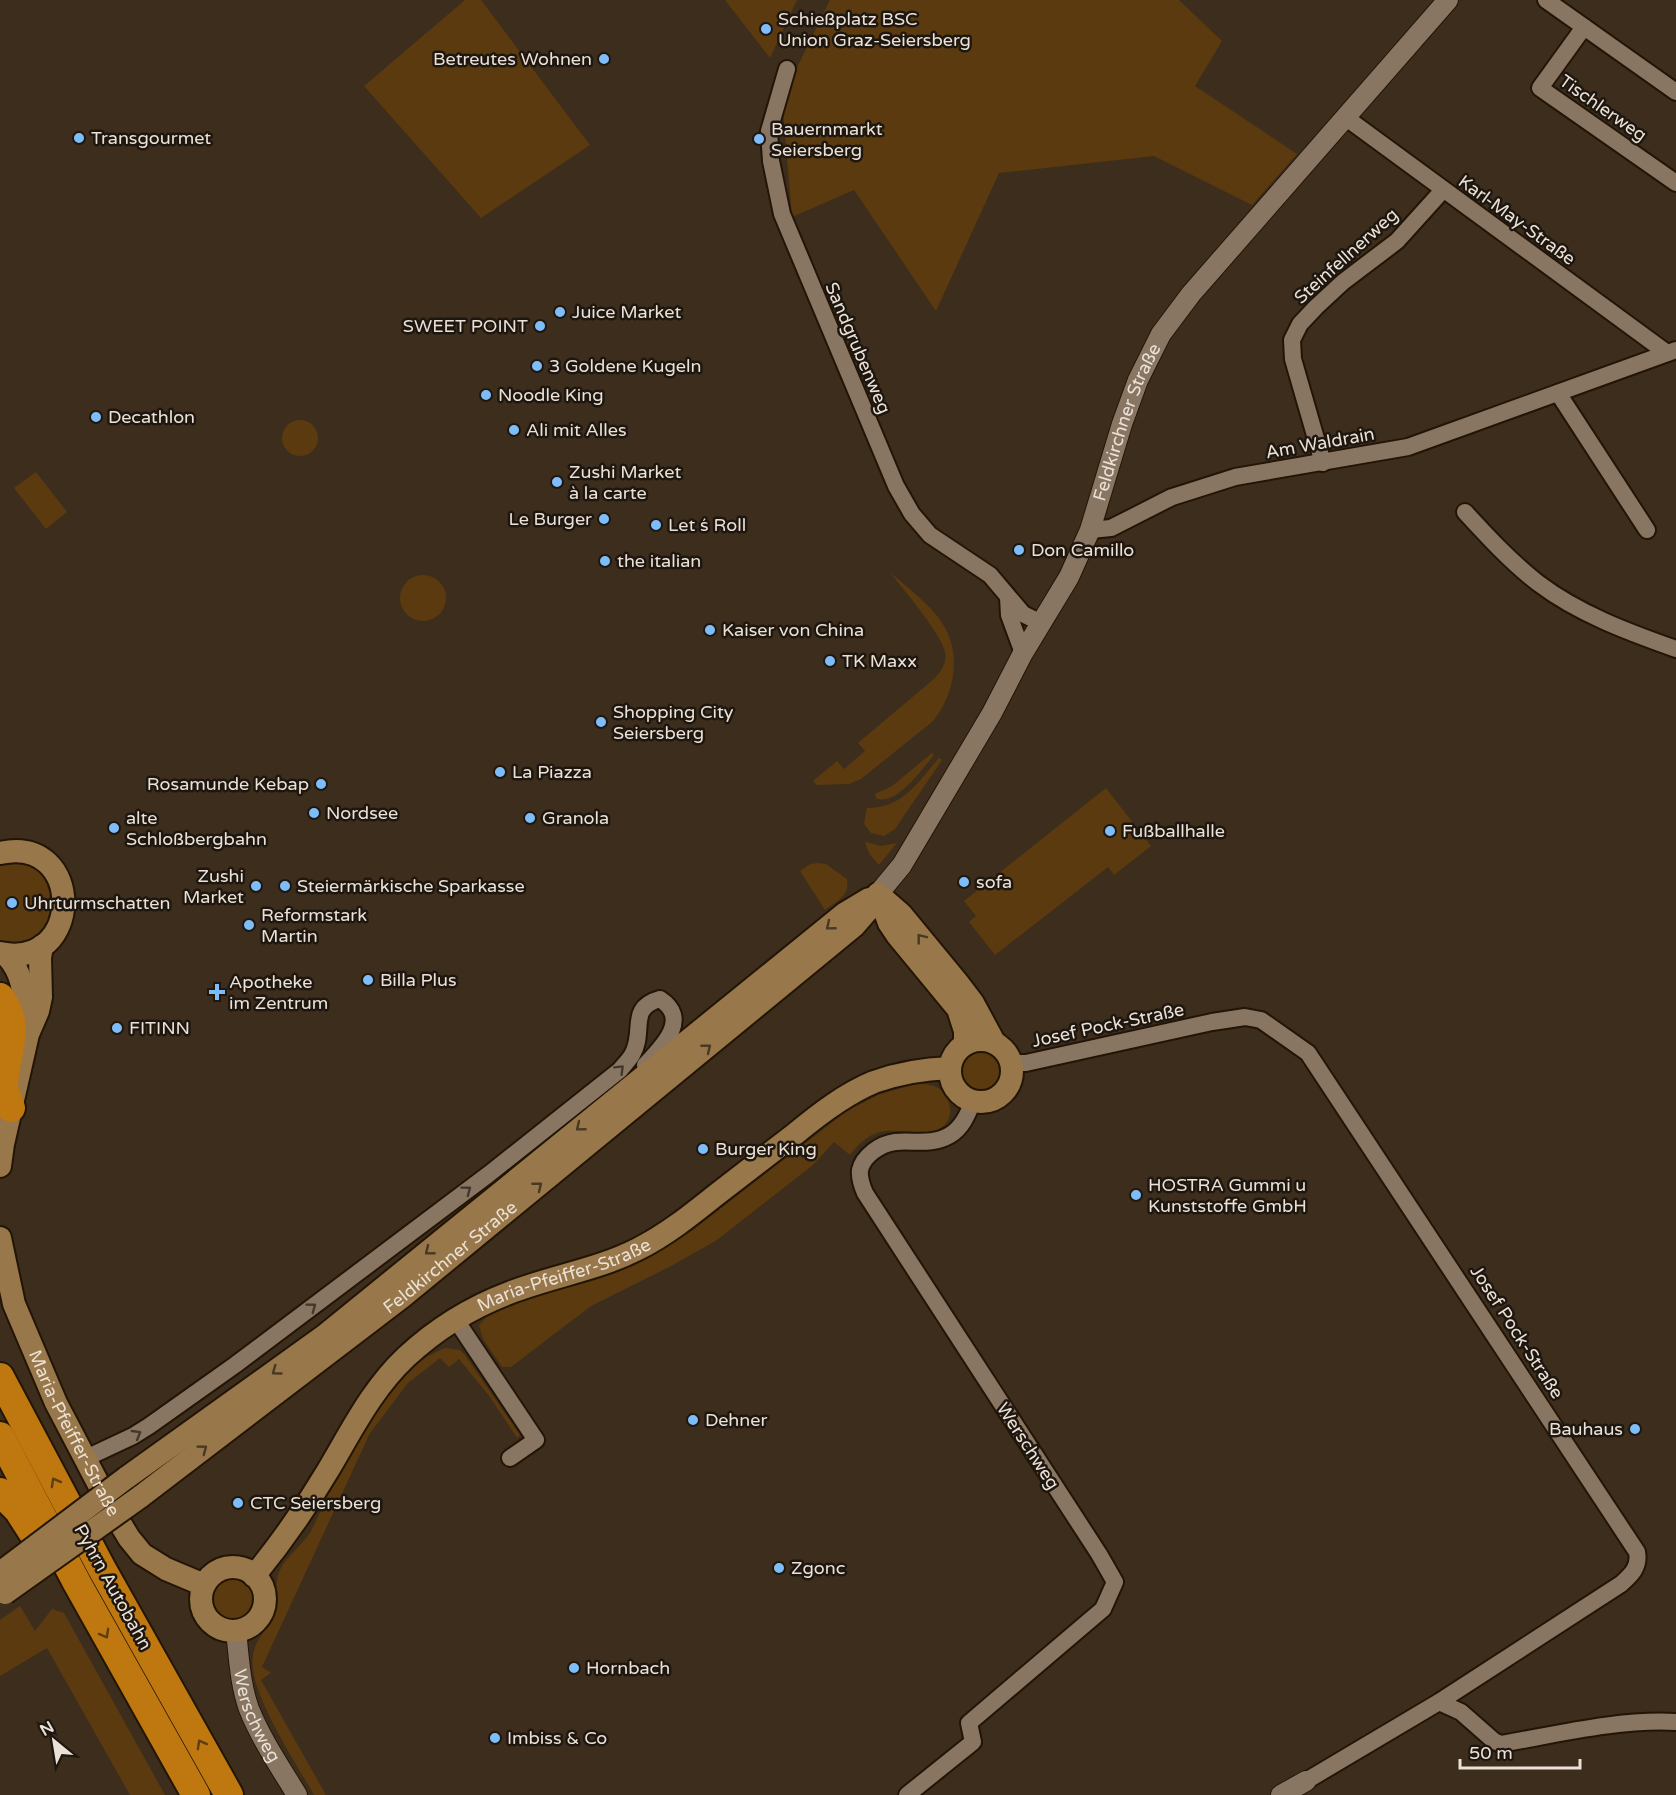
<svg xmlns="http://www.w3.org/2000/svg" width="1676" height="1795" viewBox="0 0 1676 1795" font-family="'Varela Round',sans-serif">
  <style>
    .green { fill: #5b3a0f }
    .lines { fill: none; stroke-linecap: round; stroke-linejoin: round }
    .minor-casing { stroke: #231505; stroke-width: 20 }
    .tertiary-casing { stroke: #231505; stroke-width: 22 }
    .secondary-casing { stroke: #231505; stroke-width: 26 }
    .motorway-casing { stroke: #231505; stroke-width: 32 }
    .minor { stroke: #887663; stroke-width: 16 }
    .tertiary { stroke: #887663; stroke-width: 20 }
    .secondary { stroke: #98774a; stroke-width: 22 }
    .motorway { stroke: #bf7810; stroke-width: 28 }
    .secondary-bridge-casing { stroke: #231505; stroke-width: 26; stroke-linecap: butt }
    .secondary-bridge { stroke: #98774a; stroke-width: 22 }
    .oneway { stroke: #493924 }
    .oneway2 { stroke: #43382d }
    .oneway3 { stroke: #5e3e10 }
    .poi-dot { fill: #7ebdf9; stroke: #1e1710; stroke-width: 2 }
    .labels { text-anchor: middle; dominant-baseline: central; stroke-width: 5; stroke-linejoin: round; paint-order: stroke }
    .poi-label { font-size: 18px; fill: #ebe1d6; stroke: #1e1710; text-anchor: start }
    .street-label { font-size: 18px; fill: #ebe1d6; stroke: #1e1710 }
  </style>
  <rect width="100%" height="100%" fill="#3d2d1c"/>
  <g class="green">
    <polygon points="465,0 481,0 590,145 481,218 364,86"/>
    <polygon points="725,0 797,0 770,58"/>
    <polygon points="830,0 1179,0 1222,41 1195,86 1297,154 1252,205 1154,156 999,173 936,311 854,190 792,217 782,98"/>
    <circle cx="300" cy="438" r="18"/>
    <polygon points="36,472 67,512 46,529 14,488"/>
    <path d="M889 571C907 588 932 605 944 626 962 656 954 697 932 722L861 779 849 784 817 785 813 781 837 761 844 769 865 751 858 743 935 678C942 670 947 662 945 652 941 633 902 588 889 571Z"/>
    <circle cx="423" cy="598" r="23"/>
    <path d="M932 753 934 755C923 768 895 808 876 798L875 794 892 786Z"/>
    <path d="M939 758 942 760 895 829 884 836 871 833 864 824 867 808C903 808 917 783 939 758Z"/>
    <polygon points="1106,788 1151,846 1114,875 1108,867 995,955 969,922 976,916 964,901"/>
    <polygon points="866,842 881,846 897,843 879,865 870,855 865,843"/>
    <polygon points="13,860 39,868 55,891 49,927 29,943 0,944 0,862"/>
    <path d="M818 863 826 864 847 879C850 896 837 901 825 910L800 871 810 864Z"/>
    <circle cx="981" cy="1071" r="24"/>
    <path d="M916 1084C926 1084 935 1084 942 1091 947 1097 951 1105 950 1113 945 1145 900 1126 880 1132 867 1135 858 1145 850 1155L834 1142 813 1165 717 1240 671 1266 591 1306 511 1367H502L483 1339 479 1325 487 1317 514 1304 620 1271 645 1260 695 1228 847 1111 880 1094Z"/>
    <path d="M445 1348 460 1350 465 1355 520 1435 517 1438 490 1397 459 1359 449 1367 440 1358 408 1383 370 1433 262 1667 271 1673 261 1680 326 1795H314C296 1763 257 1704 253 1669 250 1644 262 1638 271 1619 279 1604 273 1585 280 1570 287 1555 303 1545 311 1531 316 1522 320 1512 324 1502 352 1449 386 1371 445 1348Z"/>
    <circle cx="232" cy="1599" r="22"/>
    <polygon points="20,1606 35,1631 52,1609 64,1613 165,1795 130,1795 47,1648 0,1676 0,1620"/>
  </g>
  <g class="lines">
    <defs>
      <g id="minor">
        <polyline points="1546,0 1676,92"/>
        <polyline points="1584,27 1540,88 1676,183"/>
        <polyline points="787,69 769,131 771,161 782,214 896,486 912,514 930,535 990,575 1023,614 1041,623"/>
        <polyline points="1345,117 1667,353"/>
        <polyline points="1558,393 1647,530"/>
        <polyline points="1323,463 1293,359 1292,340 1300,324 1316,307 1343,282 1397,241 1443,190"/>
        <path d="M1465 512C1488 537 1511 562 1538 583 1579 614 1628 632 1676 649"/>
        <polyline points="1090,530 1111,528 1172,497 1235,477 1408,447 1676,350"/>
        <polyline points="1008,597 1009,615 1023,653"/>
        <path d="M1012 1063H1026L1212 1022 1245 1017 1261 1020 1308 1053 1637 1552C1640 1567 1631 1575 1621 1584L1439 1702 1306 1781"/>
        <polyline points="456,1320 536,1440 510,1458"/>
        <path d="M84 1459 133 1436 149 1426 235 1365 489 1174 620 1070C624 1065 629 1060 632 1055 646 1031 627 1008 660 999 691 1019 662 1047 645 1065"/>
        <path d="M1439 1702 1461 1712 1494 1741 1501 1744C1558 1734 1618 1719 1676 1722"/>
        <path d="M907 1795 973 1742 969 1723 1103 1609 1115 1582 1099 1554 865 1193C862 1186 859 1178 860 1170 863 1156 880 1144 895 1142 914 1140 931 1146 950 1135 962 1128 968 1114 973 1101"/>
      </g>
      <g id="tertiary">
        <path id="s1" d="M878 894 902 865 992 713 1023 653 1069 577 1090 530 1122 424 1138 380 1161 334 1191 294 1448 0"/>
        <path id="s2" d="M236 1631C239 1657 240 1684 249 1709 261 1739 280 1767 297 1795"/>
        <polyline points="1281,1795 1306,1781"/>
      </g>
      <g id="secondary">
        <path d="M0 853C85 834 84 971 0 953"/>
        <polyline points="878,894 901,914 957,982 973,1003 994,1042"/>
        <polyline points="880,898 889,923 897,935 958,1009 965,1031 965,1044"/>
        <path d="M5 954C26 974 24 1002 27 1028"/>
        <circle cx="981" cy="1071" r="31"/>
        <polyline points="0,1166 3,1144 28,1034 38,1011 41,997 40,958 42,946"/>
        <path id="s3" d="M0 1238 14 1304 56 1403 111 1508 129 1538 142 1554 166 1569 204 1585"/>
        <polyline points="126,1478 324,1336 844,914 869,899"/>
        <path id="s4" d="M140 1497 402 1297 854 926 867 911 878 894"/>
        <circle cx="233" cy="1599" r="32"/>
        <path id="s5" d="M254 1576C281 1543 305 1509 327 1472 351 1432 371 1390 406 1357 435 1330 472 1307 509 1293 552 1276 597 1270 638 1249 666 1235 691 1215 716 1195 742 1175 769 1154 795 1134 819 1114 845 1094 874 1082 899 1073 924 1069 950 1068"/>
      </g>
      <g id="motorway">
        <path d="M0 997C23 1026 5 1055 4 1085 4 1092 9 1101 11 1108"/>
        <polyline points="0,1377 102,1569 229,1795"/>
        <polyline points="0,1436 77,1583 196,1795"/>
        <polyline points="0,1492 18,1510 34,1535"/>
      </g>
    </defs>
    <use href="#minor" class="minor-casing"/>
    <use href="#tertiary" class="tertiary-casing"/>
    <use href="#secondary" class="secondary-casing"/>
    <use href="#motorway" class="motorway-casing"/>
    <use href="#minor" class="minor"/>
    <use href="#tertiary" class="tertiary"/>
    <use href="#secondary" class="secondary"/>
    <use href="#motorway" class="motorway"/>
    <defs>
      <g id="secondary-bridge">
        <polyline points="0,1573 126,1478"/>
        <polyline points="5,1593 140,1497"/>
      </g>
    </defs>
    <use href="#secondary-bridge" class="secondary-bridge-casing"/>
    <use href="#secondary-bridge" class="secondary-bridge"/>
  </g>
  <defs><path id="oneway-chevron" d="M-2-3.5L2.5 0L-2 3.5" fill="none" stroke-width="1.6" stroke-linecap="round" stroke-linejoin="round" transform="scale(1.5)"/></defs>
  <g class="oneway">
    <use href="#oneway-chevron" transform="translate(830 926) rotate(141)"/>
    <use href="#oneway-chevron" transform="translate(921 938) rotate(-128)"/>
    <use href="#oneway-chevron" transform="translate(707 1048) rotate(-39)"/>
    <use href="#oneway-chevron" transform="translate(580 1127) rotate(141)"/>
    <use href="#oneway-chevron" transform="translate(538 1186) rotate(-39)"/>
    <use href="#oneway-chevron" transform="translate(429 1251) rotate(141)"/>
    <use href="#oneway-chevron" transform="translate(276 1371) rotate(144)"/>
    <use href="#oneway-chevron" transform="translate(203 1449) rotate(-37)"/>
  </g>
  <g class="oneway2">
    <use href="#oneway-chevron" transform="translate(620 1069) rotate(-45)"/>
    <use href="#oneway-chevron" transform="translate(467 1190) rotate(-37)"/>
    <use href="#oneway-chevron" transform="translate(312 1307) rotate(-37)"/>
    <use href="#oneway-chevron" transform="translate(137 1434) rotate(-30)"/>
  </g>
  <g class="oneway3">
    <use href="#oneway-chevron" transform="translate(55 1482) rotate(-119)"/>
    <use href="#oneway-chevron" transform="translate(105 1634) rotate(61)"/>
    <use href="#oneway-chevron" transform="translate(201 1744) rotate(-119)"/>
  </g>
  <g class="poi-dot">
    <circle cx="766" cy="29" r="6"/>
    <circle cx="604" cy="59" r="6"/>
    <circle cx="79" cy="138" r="6"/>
    <circle cx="759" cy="139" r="6"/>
    <circle cx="560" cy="312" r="6"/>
    <circle cx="540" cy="326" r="6"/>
    <circle cx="537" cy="366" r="6"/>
    <circle cx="486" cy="395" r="6"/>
    <circle cx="96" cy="417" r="6"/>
    <circle cx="514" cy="430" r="6"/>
    <circle cx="557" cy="482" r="6"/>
    <circle cx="604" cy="519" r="6"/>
    <circle cx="656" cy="525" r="6"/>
    <circle cx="1019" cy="550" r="6"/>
    <circle cx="605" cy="561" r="6"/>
    <circle cx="710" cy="630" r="6"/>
    <circle cx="830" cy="661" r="6"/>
    <circle cx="601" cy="722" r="6"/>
    <circle cx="500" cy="772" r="6"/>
    <circle cx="321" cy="784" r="6"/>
    <circle cx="314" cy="813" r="6"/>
    <circle cx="530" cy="818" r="6"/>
    <circle cx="114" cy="828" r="6"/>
    <circle cx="1110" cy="831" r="6"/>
    <circle cx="964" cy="882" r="6"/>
    <circle cx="256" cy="886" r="6"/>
    <circle cx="285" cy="886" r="6"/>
    <circle cx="12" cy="903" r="6"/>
    <circle cx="249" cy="925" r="6"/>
    <circle cx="368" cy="980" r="6"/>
    <path d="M214 983h6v6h6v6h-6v6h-6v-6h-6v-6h6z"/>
    <circle cx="117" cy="1028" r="6"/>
    <circle cx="703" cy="1149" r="6"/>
    <circle cx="1136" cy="1195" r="6"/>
    <circle cx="693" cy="1420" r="6"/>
    <circle cx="1635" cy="1429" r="6"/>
    <circle cx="238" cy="1503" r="6"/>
    <circle cx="779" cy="1568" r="6"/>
    <circle cx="574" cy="1668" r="6"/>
    <circle cx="495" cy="1738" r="6"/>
  </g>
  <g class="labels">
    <g class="poi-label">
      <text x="778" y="19">Schießplatz BSC<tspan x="778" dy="21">Union Graz-Seiersberg</tspan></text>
      <text x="592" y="59" text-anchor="end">Betreutes Wohnen</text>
      <text x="771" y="129">Bauernmarkt<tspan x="771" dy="21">Seiersberg</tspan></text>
      <text x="91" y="138">Transgourmet</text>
      <text x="572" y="312">Juice Market</text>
      <text x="528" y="326" text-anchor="end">SWEET POINT</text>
      <text x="549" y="366">3 Goldene Kugeln</text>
      <text x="498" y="395">Noodle King</text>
      <text x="108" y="417">Decathlon</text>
      <text x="526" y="430">Ali mit Alles</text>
      <text x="569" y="472">Zushi Market<tspan x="569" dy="21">à la carte</tspan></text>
      <text x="592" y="519" text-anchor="end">Le Burger</text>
      <text x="668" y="525">Let ́s Roll</text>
      <text x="1031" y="550">Don Camillo</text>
      <text x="617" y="561">the italian</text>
      <text x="722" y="630">Kaiser von China</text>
      <text x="842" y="661">TK Maxx</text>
      <text x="613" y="712">Shopping City<tspan x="613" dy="21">Seiersberg</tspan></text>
      <text x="512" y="772">La Piazza</text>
      <text x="309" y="784" text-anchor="end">Rosamunde Kebap</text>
      <text x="326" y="813">Nordsee</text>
      <text x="126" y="818">alte<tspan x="126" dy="21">Schloßbergbahn</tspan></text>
      <text x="542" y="818">Granola</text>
      <text x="1122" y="831">Fußballhalle</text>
      <text x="244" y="876" text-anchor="end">Zushi<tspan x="244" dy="21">Market</tspan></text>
      <text x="976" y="882">sofa</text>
      <text x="297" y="886">Steiermärkische Sparkasse</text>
      <text x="24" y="903">Uhrturmschatten</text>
      <text x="261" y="915">Reformstark<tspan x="261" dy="21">Martin</tspan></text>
      <text x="380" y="980">Billa Plus</text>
      <text x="229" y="982">Apotheke<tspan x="229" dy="21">im Zentrum</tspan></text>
      <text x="129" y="1028">FITINN</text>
      <text x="715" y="1149">Burger King</text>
      <text x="1148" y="1185">HOSTRA Gummi u<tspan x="1148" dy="21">Kunststoffe GmbH</tspan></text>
      <text x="705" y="1420">Dehner</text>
      <text x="1623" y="1429" text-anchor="end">Bauhaus</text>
      <text x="250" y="1503">CTC Seiersberg</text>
      <text x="791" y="1568">Zgonc</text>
      <text x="586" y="1668">Hornbach</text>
      <text x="507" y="1738">Imbiss &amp; Co</text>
    </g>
    <g class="street-label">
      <text transform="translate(1603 108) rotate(35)">Tischlerweg</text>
      <text transform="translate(1517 220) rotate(36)">Karl-May-Straße</text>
      <text transform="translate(1346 256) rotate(-42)">Steinfellnerweg</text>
      <text transform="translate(858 348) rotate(67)">Sandgrubenweg</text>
      <text stroke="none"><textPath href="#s1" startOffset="536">Feldkirchner Straße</textPath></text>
      <text transform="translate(1320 443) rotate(-10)">Am Waldrain</text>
      <text transform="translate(1108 1025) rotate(-12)">Josef Pock-Straße</text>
      <text stroke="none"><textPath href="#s4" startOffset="392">Feldkirchner Straße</textPath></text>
      <text stroke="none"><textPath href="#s5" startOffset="447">Maria-Pfeiffer-Straße</textPath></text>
      <text transform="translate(1517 1332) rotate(57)">Josef Pock-Straße</text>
      <text stroke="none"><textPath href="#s3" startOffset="210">Maria-Pfeiffer-Straße</textPath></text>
      <text transform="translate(1028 1446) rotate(57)">Werschweg</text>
      <text transform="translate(113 1587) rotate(61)">Pyhrn Autobahn</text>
      <text stroke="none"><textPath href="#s2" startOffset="88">Werschweg</textPath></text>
    </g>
  </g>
  <g transform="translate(54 1741) rotate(330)" stroke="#1e1710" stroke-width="4.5" paint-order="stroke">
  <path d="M0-4.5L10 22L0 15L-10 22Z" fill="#ebe1d6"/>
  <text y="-9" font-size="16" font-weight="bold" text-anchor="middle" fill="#ebe1d6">N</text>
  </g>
  <path d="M1460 1759v9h120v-9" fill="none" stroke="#ebe1d6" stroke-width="3"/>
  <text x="1469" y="1759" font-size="18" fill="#ebe1d6" stroke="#1e1710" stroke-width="4.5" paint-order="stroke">50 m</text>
</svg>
